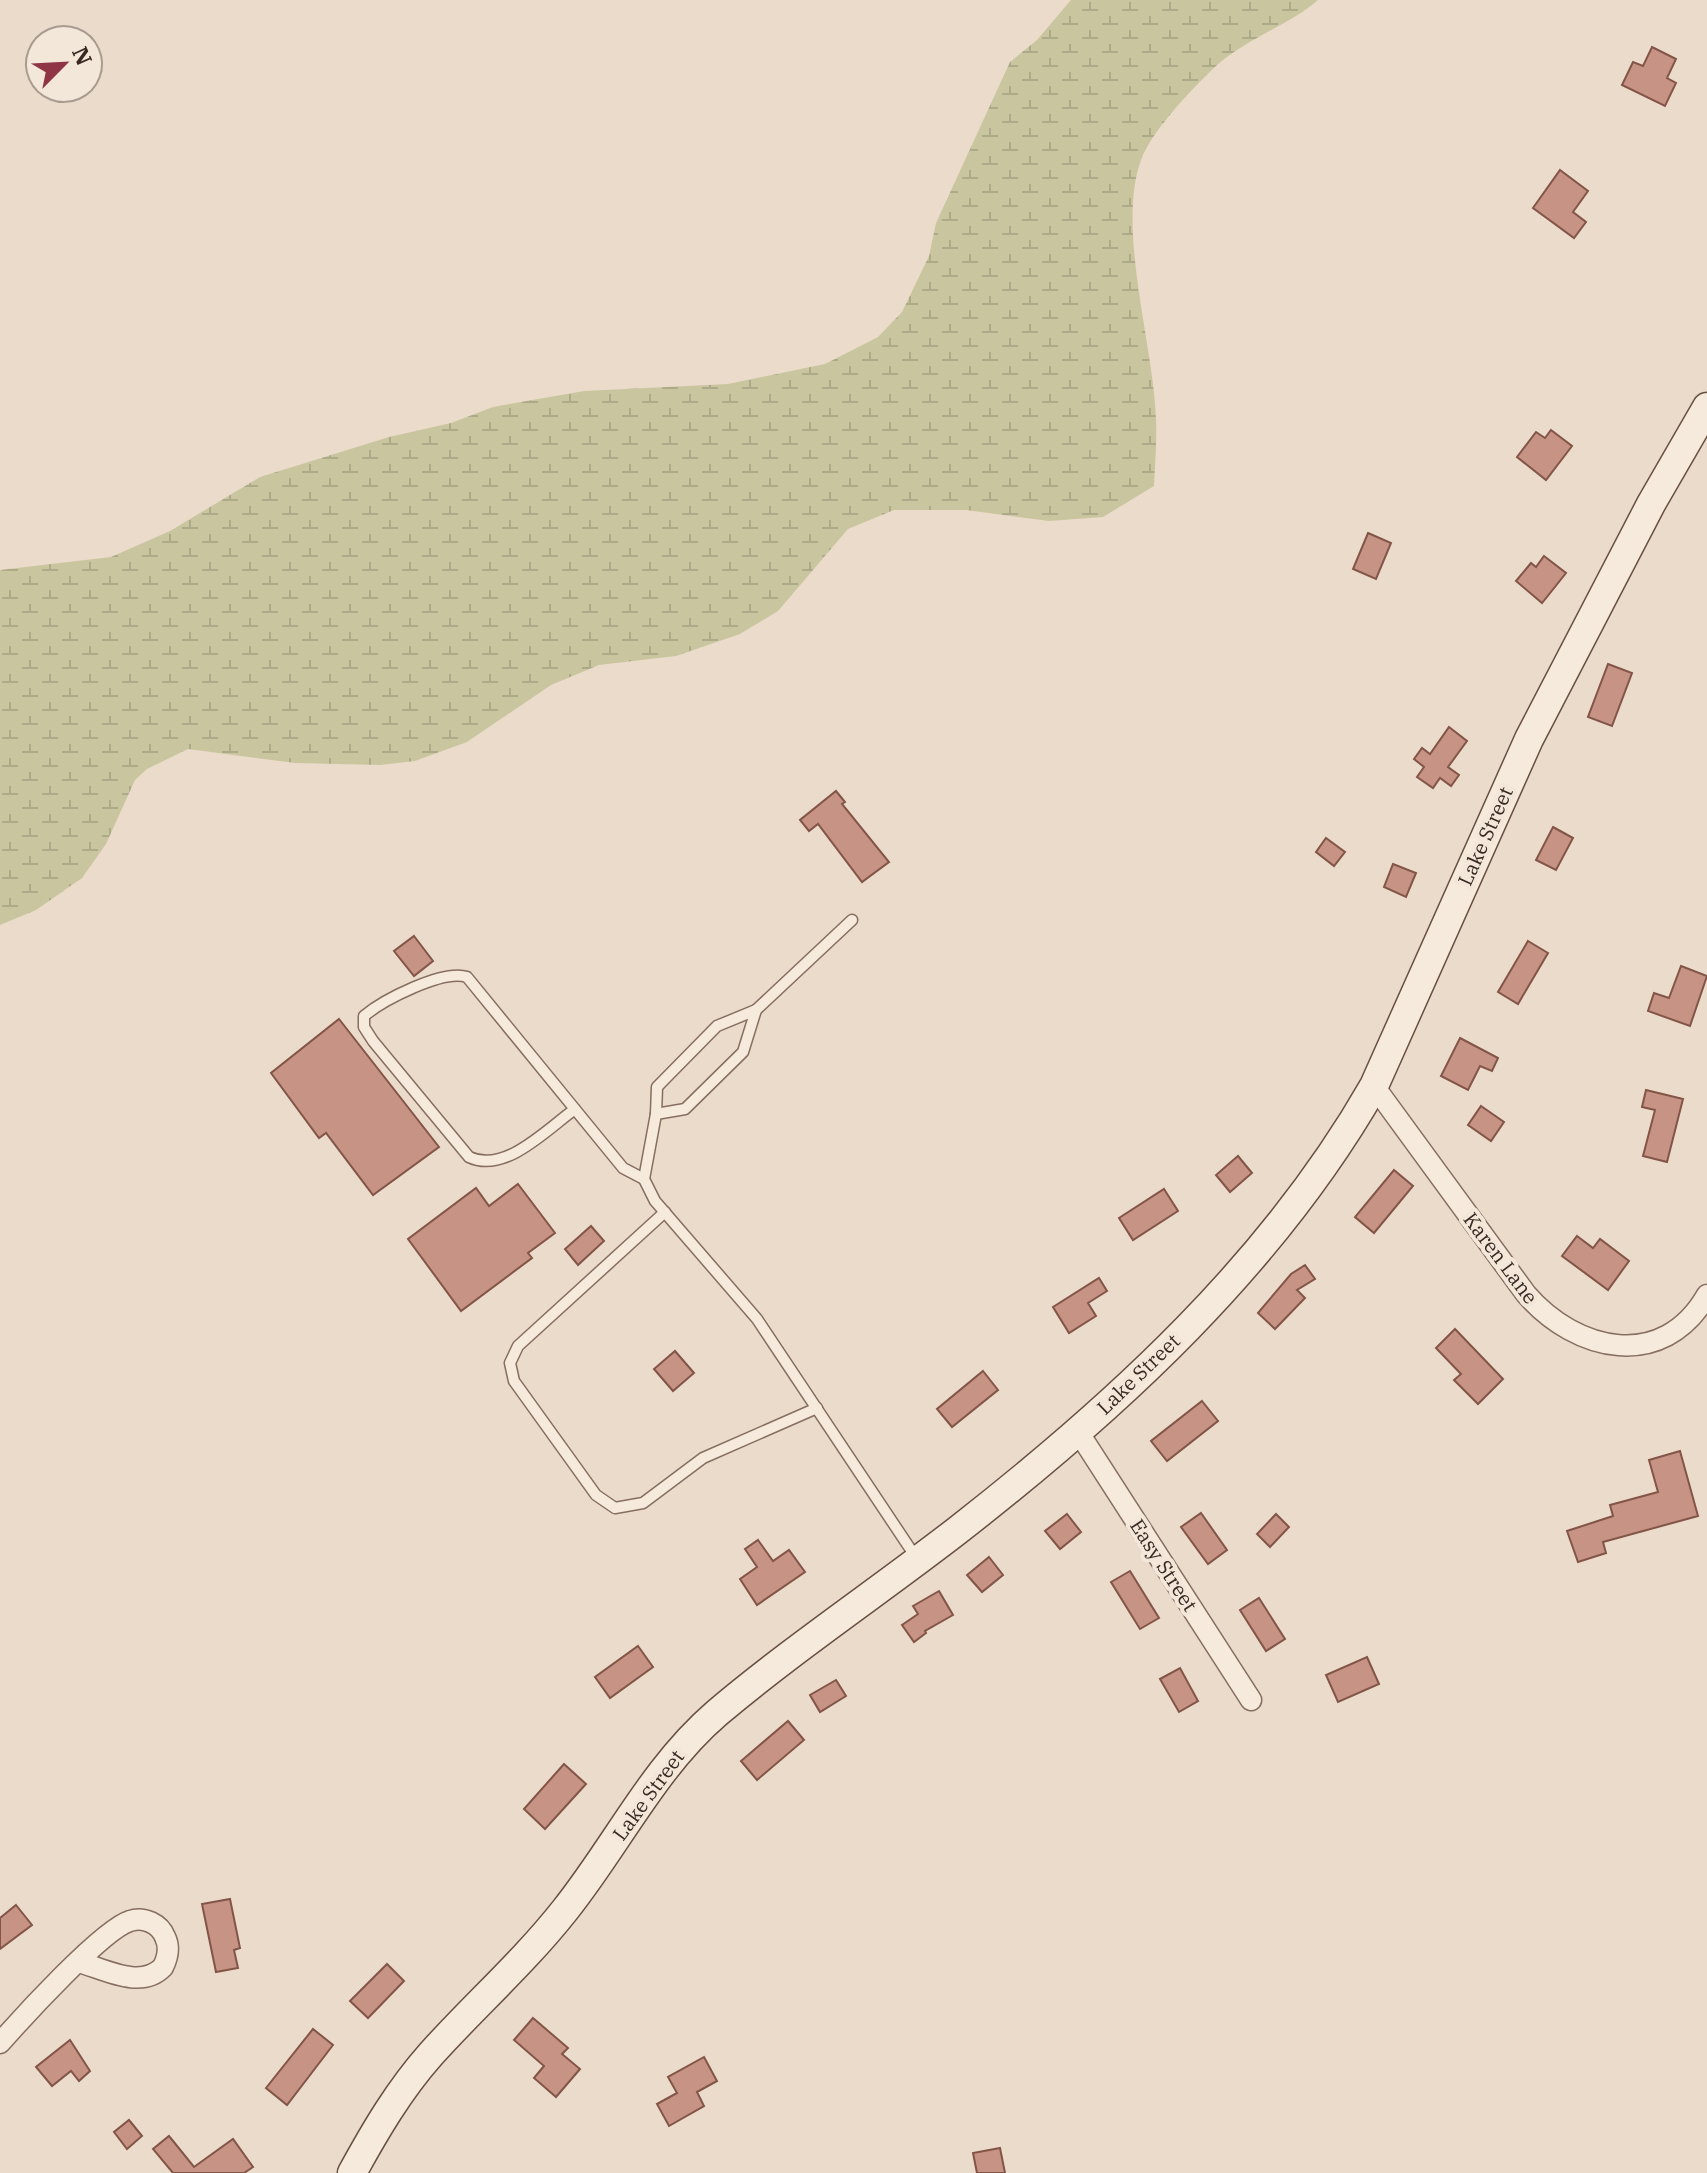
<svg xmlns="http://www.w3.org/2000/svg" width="1707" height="2173" viewBox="0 0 1707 2173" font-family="'IBM Plex Serif',serif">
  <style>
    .wetland { fill: url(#wetland-marsh) }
    .building { fill: #c69384; stroke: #835548; stroke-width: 2 }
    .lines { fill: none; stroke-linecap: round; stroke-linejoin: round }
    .lane-casing { stroke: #866e60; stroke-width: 13 }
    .street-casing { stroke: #866e60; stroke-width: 23 }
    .secondary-casing { stroke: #684f43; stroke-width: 31 }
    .lane { stroke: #f6eadd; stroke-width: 10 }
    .street { stroke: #f6eadd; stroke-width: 20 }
    .secondary { stroke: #f6eadd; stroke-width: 28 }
    .labels { text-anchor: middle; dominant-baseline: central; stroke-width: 8; stroke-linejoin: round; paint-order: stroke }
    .street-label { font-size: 20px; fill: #382922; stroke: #f3e7d9 }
  </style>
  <defs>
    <pattern id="wetland-marsh" width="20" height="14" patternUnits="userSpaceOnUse" patternTransform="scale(2)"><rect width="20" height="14" fill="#c9c69f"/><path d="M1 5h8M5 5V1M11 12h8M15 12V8" fill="none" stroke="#adaa89"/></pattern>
  </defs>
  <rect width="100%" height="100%" fill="#ebdbca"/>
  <path class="wetland" d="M1071 0H1318C1288 26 1245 39 1216 66 1193 88 1152 130 1141 160 1116 228 1154 347 1156 419 1157 441 1155 464 1154 486L1103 517 1049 521 966 510H894L848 529 778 611 740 634 676 656 599 665 551 685 467 742 415 761 380 765 295 763 188 749 147 769 135 780 106 844 82 878 36 910 0 925V570L111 557 170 531 260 477 389 437 451 423 493 407 584 391 728 384 825 364 878 337 902 312 929 256 936 223 1010 62 1037 40Z"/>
  <g class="building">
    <polygon points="1652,47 1676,59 1667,78 1676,83 1665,106 1622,85 1633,62 1643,66"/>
    <polygon points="1560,170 1588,191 1573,212 1586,222 1574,238 1533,208"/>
    <polygon points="1551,430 1572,446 1546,480 1517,457 1536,432 1545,438"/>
    <polygon points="1368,533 1391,543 1376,579 1353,569"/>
    <polygon points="1544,556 1566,573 1542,603 1516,581 1531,563 1536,567"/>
    <polygon points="1608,664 1632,673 1612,726 1588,717"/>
    <polygon points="1449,727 1467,741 1448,767 1459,775 1451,786 1440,778 1433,788 1417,777 1424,767 1414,759 1422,748 1430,754"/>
    <polygon points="836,791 845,802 842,804 889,862 862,882 818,824 809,831 800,820"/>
    <polygon points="1553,827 1573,838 1556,870 1536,860"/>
    <polygon points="1326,838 1345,852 1334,866 1316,852"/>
    <polygon points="1393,864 1416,873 1406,897 1384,887"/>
    <polygon points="414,936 433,961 414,976 394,951"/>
    <polygon points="1528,941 1548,953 1518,1004 1498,992"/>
    <polygon points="1681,966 1707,976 1690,1026 1648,1011 1654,993 1669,998"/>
    <polygon points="339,1019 439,1147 373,1195 326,1133 319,1138 271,1073"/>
    <polygon points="1460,1038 1498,1058 1492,1071 1480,1066 1468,1090 1441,1076"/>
    <polygon points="1646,1090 1683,1099 1667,1162 1643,1156 1655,1110 1642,1107"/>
    <polygon points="1481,1106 1504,1122 1491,1141 1468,1125"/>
    <polygon points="1238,1156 1252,1173 1230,1192 1216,1175"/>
    <polygon points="1394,1170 1413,1186 1374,1233 1355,1217"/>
    <polygon points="518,1184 555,1233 528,1253 532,1258 461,1311 408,1239 476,1188 489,1206"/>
    <polygon points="1164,1189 1178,1211 1133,1240 1119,1218"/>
    <polygon points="591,1226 604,1241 578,1265 565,1249"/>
    <polygon points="1577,1236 1593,1248 1600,1239 1629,1261 1608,1290 1562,1256"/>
    <polygon points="1305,1265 1315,1279 1297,1290 1305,1298 1275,1329 1258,1313 1291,1274"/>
    <polygon points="1099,1278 1107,1291 1088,1303 1096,1316 1069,1333 1053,1307"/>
    <polygon points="1455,1329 1503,1379 1478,1404 1454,1380 1461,1374 1436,1348"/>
    <polygon points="675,1351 694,1373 673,1391 654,1369"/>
    <polygon points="983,1371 998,1390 952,1427 937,1409"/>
    <polygon points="1202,1401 1218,1421 1167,1461 1151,1441"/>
    <polygon points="1680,1451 1698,1516 1603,1542 1606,1553 1578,1562 1567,1531 1613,1516 1610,1505 1658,1492 1649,1460"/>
    <polygon points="1201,1513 1227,1550 1208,1564 1181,1527"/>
    <polygon points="1067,1514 1081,1532 1060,1549 1045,1531"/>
    <polygon points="1276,1514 1289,1527 1270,1547 1257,1534"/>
    <polygon points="758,1540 773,1561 789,1550 805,1572 757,1605 740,1579 757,1567 745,1549"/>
    <polygon points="989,1557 1003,1575 982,1592 967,1575"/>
    <polygon points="1130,1571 1159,1618 1140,1629 1111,1582"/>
    <polygon points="939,1591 953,1615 925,1631 926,1633 914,1642 902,1625 918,1614 913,1606"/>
    <polygon points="1259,1598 1285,1639 1266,1651 1240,1610"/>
    <polygon points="638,1646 653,1667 610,1698 595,1677"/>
    <polygon points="1367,1657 1379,1684 1338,1702 1326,1675"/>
    <polygon points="1180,1668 1198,1701 1179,1712 1160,1679"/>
    <polygon points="836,1680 846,1696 820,1712 810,1695"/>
    <polygon points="788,1721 804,1740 757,1780 741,1761"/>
    <polygon points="564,1764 586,1784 545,1829 524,1809"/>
    <polygon points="230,1899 240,1948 234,1950 238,1968 216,1972 202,1904"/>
    <polygon points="16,1905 32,1925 0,1949 0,1918"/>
    <polygon points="387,1964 404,1981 368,2018 350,2001"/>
    <polygon points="533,2018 568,2048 562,2054 580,2069 556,2097 534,2078 544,2066 514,2040"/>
    <polygon points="313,2029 333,2045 287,2105 266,2088"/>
    <polygon points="70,2040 90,2071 79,2081 71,2071 52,2086 36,2067"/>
    <polygon points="704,2057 717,2081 697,2092 704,2106 669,2126 657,2104 677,2093 668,2077"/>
    <polygon points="129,2120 142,2136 127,2149 114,2132"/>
    <polygon points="169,2136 194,2167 233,2139 253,2167 244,2173 173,2173 153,2149"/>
    <polygon points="1000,2148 1005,2173 977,2173 973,2153"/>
  </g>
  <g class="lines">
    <defs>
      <g id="lane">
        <polyline points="852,920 756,1010 743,1052 685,1109 656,1114 644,1179 655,1201 757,1319 917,1559"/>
        <path d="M575 1109C546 1130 505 1174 469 1157L373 1041 364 1027V1016C383 1000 443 969 467 977L623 1168 644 1179"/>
        <polyline points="656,1114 657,1087 717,1026 756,1010"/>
        <polyline points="665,1212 518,1346 510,1363 514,1381 596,1495 615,1508 643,1503 703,1458 817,1408"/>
      </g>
      <g id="street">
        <path d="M1374 1086 1526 1294C1576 1352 1663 1372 1707 1295"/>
        <polyline points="1077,1430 1251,1700"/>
        <path d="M0 2043C22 2018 103 1929 130 1921 144 1916 160 1924 165 1937 170 1947 168 1957 163 1967 141 1990 104 1969 79 1962"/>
      </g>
      <path id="secondary" d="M352 2173C375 2131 399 2090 431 2054 475 2005 524 1962 565 1910 617 1845 653 1768 717 1713 794 1648 878 1592 958 1530 1117 1406 1273 1263 1374 1086L1529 739 1651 504 1707 407"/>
    </defs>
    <use href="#lane" class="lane-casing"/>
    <use href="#street" class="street-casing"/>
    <use href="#secondary" class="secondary-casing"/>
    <use href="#lane" class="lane"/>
    <use href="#street" class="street"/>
    <use href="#secondary" class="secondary"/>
  </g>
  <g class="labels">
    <g class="street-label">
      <text transform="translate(1485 836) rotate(-66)">Lake Street</text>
      <text transform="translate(1501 1258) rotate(53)">Karen Lane</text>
      <text transform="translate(1138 1374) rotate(-44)">Lake Street</text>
      <text transform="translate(1164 1565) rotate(57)">Easy Street</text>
      <text transform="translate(648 1795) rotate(-54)">Lake Street</text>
    </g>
  </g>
  <g transform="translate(64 64) rotate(66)"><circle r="38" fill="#f3e7d9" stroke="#a89b90" stroke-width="2"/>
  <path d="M0-6L14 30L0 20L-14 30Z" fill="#903546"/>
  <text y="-12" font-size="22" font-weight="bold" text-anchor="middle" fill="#382922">N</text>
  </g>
</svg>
